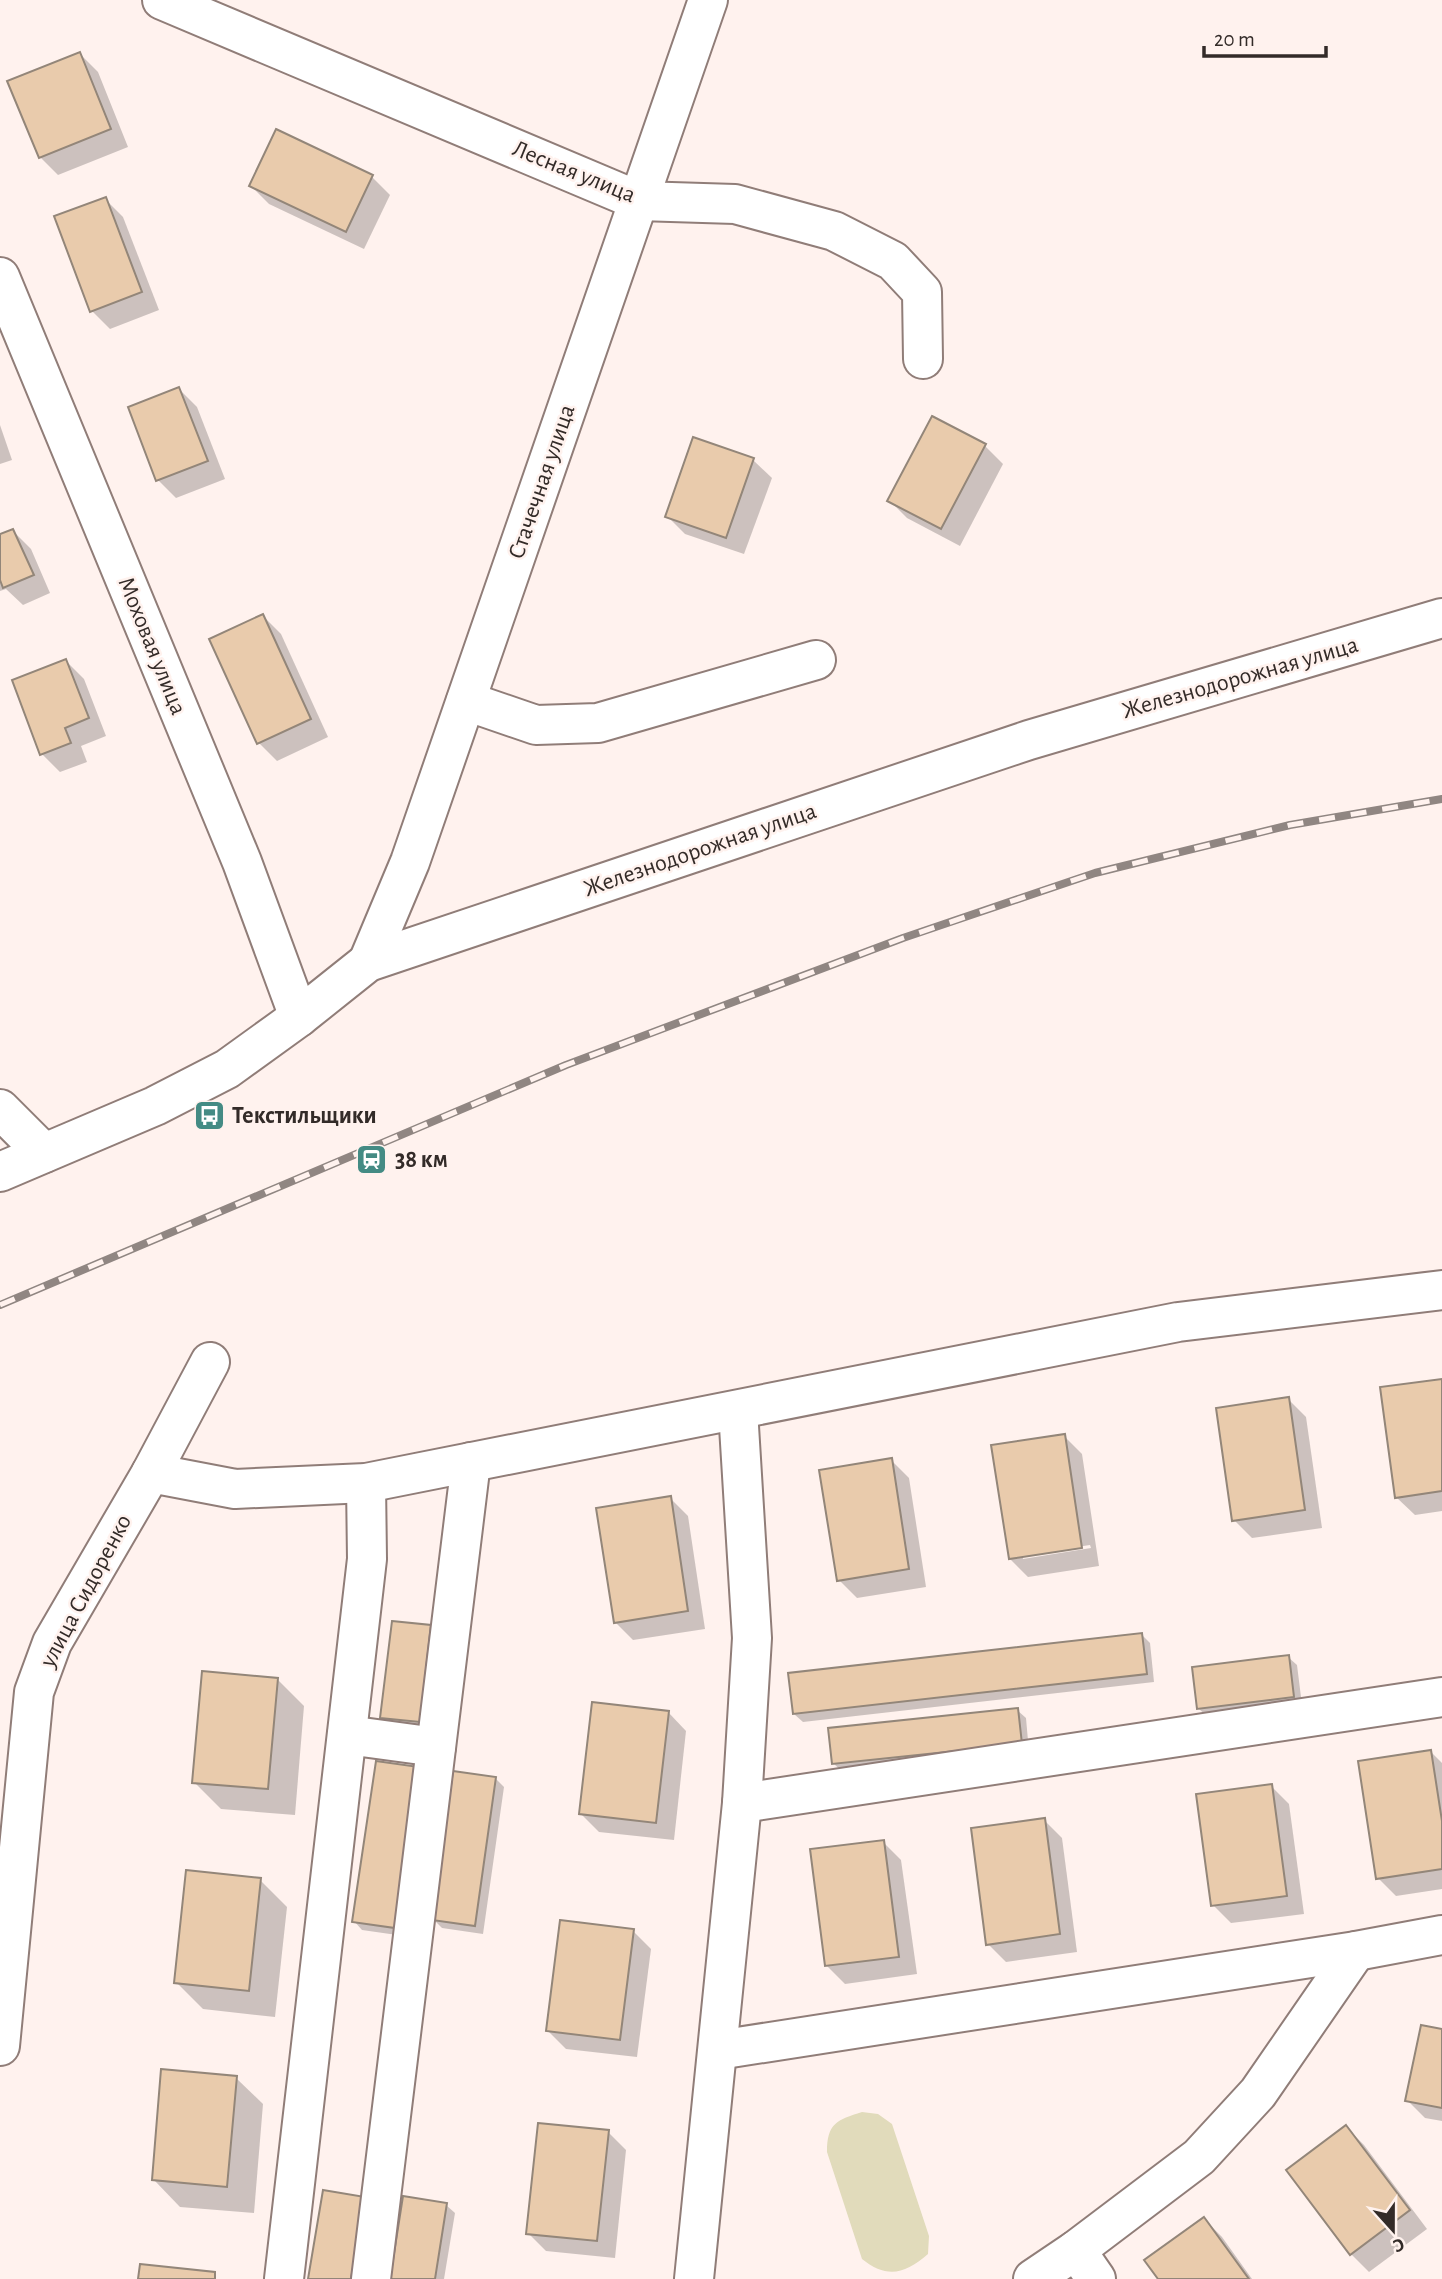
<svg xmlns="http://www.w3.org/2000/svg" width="1442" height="2279" viewBox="0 0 1442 2279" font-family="'Alegreya Sans',sans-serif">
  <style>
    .green { fill: #e1dbbb }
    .shadow { fill: #0003; fill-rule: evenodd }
    .building { fill: #e9cbac; stroke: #938679; stroke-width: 2 }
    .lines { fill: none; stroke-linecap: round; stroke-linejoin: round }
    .minor-casing { stroke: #907d78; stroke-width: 42 }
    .minor { stroke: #fff; stroke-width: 38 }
    .rail-casing { stroke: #908682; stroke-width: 8 }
    .rail { stroke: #fff2ee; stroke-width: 5; stroke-dasharray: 16; stroke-linecap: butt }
    .labels { text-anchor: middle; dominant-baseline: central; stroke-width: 5; stroke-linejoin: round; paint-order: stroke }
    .street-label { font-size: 24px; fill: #332b28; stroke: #fff2ee }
    .poi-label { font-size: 24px; font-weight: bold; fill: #332b28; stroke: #fff2ee; text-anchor: start }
  </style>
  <rect width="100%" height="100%" fill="#fff2ee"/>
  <path class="green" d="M862 2112 878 2114 892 2124 929 2236 928 2254C905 2274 887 2279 862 2259L827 2152C827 2123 837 2120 862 2112Z"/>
  <g class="shadow">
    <polygon points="80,54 98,72 128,147 58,175 40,157"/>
    <polygon points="372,177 390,195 364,249 269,204 251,186"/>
    <polygon points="105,199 123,217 159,310 110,329 92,311"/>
    <polygon points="179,389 197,407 225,479 176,498 158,480"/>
    <polygon points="933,418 985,446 1003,464 960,546 907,518 889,500"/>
    <polygon points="0,425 12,460 0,464"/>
    <polygon points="694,439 753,460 772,478 744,554 685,534 667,516"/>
    <polygon points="13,531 31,549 50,593 23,605 6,589 0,591 0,536"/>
    <polygon points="263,616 281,634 328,737 277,761 259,743"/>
    <polygon points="66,661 84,679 106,736 81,746 87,762 60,772 42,754"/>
    <polygon points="1442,1381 1442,1511 1415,1515 1396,1497"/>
    <polygon points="1288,1399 1306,1417 1322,1528 1252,1538 1234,1520"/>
    <path d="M1064 1436 1082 1454 1099 1566 1028 1577 1010 1559ZM1090 1545 1091 1548 1023 1559V1555Z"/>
    <polygon points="891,1460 909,1478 926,1587 857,1598 839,1580"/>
    <polygon points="670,1498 688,1516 705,1629 633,1640 615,1622"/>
    <polygon points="431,1627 439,1636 428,1730 391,1726 382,1717"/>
    <polygon points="1141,1634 1150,1643 1154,1682 803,1722 794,1714"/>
    <polygon points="1288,1657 1297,1665 1302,1705 1208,1717 1199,1709"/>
    <polygon points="277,1679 304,1706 295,1815 221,1809 194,1782"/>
    <polygon points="1017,1710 1026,1718 1029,1752 843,1772 834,1764"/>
    <polygon points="668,1712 686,1731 674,1840 599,1832 581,1814"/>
    <polygon points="1431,1752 1442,1763 1442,1889 1396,1896 1378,1878"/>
    <polygon points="377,1763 404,1936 362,1930 354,1921"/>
    <polygon points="496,1779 504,1787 483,1934 442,1928 434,1920"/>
    <polygon points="1271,1786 1289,1804 1304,1914 1231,1923 1213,1905"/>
    <polygon points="1044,1820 1062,1838 1077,1952 1006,1962 988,1944"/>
    <polygon points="883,1842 901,1860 917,1974 845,1984 827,1966"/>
    <polygon points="260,1880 287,1907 275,2017 203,2009 176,1982"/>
    <polygon points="633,1931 651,1949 637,2057 566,2049 548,2031"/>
    <polygon points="1442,2031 1442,2121 1425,2118 1407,2100"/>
    <polygon points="236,2078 263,2104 254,2213 180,2207 154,2180"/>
    <polygon points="1346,2127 1364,2145 1427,2229 1369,2272 1351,2254"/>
    <polygon points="608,2132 626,2150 615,2258 546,2251 528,2233"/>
    <polygon points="446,2205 455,2213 444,2279 392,2279"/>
    <polygon points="1204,2219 1222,2237 1252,2279 1161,2279"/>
  </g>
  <g class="building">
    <polygon points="80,52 111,129 39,158 7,81"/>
    <polygon points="276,129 373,175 346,232 249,186"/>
    <polygon points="106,197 142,292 90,312 54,216"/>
    <polygon points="179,387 208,461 156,481 128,407"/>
    <polygon points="932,416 986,444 941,529 887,501"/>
    <polygon points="693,437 754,458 726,538 665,517"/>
    <polygon points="13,529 34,575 3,588 0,580 0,534"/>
    <polygon points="263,614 311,719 257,744 209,639"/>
    <polygon points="66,659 89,718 65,728 71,743 40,755 12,680"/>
    <polygon points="1442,1379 1442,1491 1395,1498 1380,1387"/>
    <polygon points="1289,1397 1305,1510 1232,1521 1216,1408"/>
    <polygon points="1065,1434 1082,1548 1009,1559 991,1445"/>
    <polygon points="892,1458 909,1569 837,1581 819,1470"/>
    <polygon points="671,1496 688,1611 614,1623 596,1508"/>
    <polygon points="392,1621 431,1625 420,1722 380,1718"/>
    <polygon points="1142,1633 1147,1674 793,1714 788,1673"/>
    <polygon points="1289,1655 1294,1697 1197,1709 1192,1667"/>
    <polygon points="202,1671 278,1678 268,1789 192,1783"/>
    <polygon points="592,1702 669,1711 656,1823 579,1814"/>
    <polygon points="1018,1708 1022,1744 832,1764 828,1728"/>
    <polygon points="1431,1750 1442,1821 1442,1869 1376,1879 1358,1761"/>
    <polygon points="376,1761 419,1767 395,1928 352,1922"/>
    <polygon points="453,1771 496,1777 475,1926 432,1920"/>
    <polygon points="1272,1784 1287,1896 1211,1906 1196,1794"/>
    <polygon points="1045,1818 1060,1934 986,1945 971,1828"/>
    <polygon points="884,1840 899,1957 825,1966 810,1849"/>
    <polygon points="186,1870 261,1878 249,1991 174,1983"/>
    <polygon points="560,1920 634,1929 620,2040 546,2031"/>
    <polygon points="1421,2025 1442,2029 1442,2108 1405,2101"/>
    <polygon points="161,2069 237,2076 227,2187 152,2180"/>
    <polygon points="538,2123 609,2130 597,2241 526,2234"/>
    <polygon points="1346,2125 1410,2210 1350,2255 1286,2170"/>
    <polygon points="323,2190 365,2197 351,2279 308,2279"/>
    <polygon points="403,2196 447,2203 435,2279 390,2279"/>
    <polygon points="1204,2217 1249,2279 1158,2279 1144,2260"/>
    <polygon points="140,2264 215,2272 215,2279 138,2279"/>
  </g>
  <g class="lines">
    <defs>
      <g id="minor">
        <polyline points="162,0 639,201 735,204 834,231 893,261 922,292 923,359"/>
        <polyline points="0,277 242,862 299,1017"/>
        <polyline points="466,701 536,725 598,723 816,660"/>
        <polyline points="368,962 410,862 708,0"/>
        <polyline points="0,1109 44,1153"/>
        <polyline points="0,1172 155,1106 227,1069 299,1017 368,962 1029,740 1442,618"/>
        <polyline points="151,1473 235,1489 366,1483 1178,1322 1442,1290"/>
        <polyline points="347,1735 436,1747"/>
        <polyline points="742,1803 1442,1697"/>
        <polyline points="0,2046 34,1692 52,1643 151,1473 210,1362"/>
        <polyline points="718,2050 1356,1951 1442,1935"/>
        <polyline points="1076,2250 1096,2279"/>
        <polyline points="284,2279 367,1559 366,1483"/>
        <polyline points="371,2279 471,1462"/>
        <polyline points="694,2279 742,1803 752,1638 738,1410"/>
        <polyline points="1033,2279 1076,2250 1199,2157 1258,2093 1356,1951"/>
      </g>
    </defs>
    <use href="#minor" class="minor-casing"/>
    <use href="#minor" class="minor"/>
    <defs>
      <polyline id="rail" points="0,1305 566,1065 903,938 1095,873 1290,825 1442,799"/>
    </defs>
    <use href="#rail" class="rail-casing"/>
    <use href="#rail" class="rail"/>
  </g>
  <defs>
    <symbol id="bus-square" viewBox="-11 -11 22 22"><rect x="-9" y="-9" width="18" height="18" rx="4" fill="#448b84" stroke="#fff2ee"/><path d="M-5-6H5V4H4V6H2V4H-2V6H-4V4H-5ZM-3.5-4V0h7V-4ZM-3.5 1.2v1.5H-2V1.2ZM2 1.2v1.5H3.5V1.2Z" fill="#fff"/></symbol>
    <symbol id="station-square" viewBox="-11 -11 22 22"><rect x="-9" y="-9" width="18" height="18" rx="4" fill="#448b84" stroke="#fff2ee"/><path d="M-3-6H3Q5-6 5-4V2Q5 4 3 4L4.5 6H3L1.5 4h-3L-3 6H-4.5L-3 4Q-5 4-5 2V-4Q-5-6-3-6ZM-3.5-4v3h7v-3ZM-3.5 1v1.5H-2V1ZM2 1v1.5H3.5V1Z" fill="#fff"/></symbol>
  </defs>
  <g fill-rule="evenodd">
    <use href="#bus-square" x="192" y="1098" width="35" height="35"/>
    <use href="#station-square" x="354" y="1142" width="35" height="35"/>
  </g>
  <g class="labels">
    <g class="street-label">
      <text transform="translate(574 172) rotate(22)">Лесная улица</text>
      <text transform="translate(542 482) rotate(-71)">Стачечная улица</text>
      <text transform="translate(152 646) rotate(68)">Моховая улица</text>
      <text transform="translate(1240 678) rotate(-16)">Железнодорожная улица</text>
      <text transform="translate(700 850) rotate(-19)">Железнодорожная улица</text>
      <text transform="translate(86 1591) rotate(-62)">улица Сидоренко</text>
    </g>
    <g class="poi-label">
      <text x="232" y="1116">Текстильщики</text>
      <text x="395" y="1160">38 км</text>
    </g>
  </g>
  <g transform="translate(1393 2230) rotate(159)" stroke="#fff2ee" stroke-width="5" paint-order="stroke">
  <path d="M0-5L12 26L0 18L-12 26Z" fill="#332b28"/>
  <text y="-10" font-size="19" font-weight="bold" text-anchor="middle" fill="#332b28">С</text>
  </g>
  <path d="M1204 46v10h122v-10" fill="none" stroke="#332b28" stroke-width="3.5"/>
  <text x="1214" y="46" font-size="21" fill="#332b28" stroke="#fff2ee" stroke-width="5" paint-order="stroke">20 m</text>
</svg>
